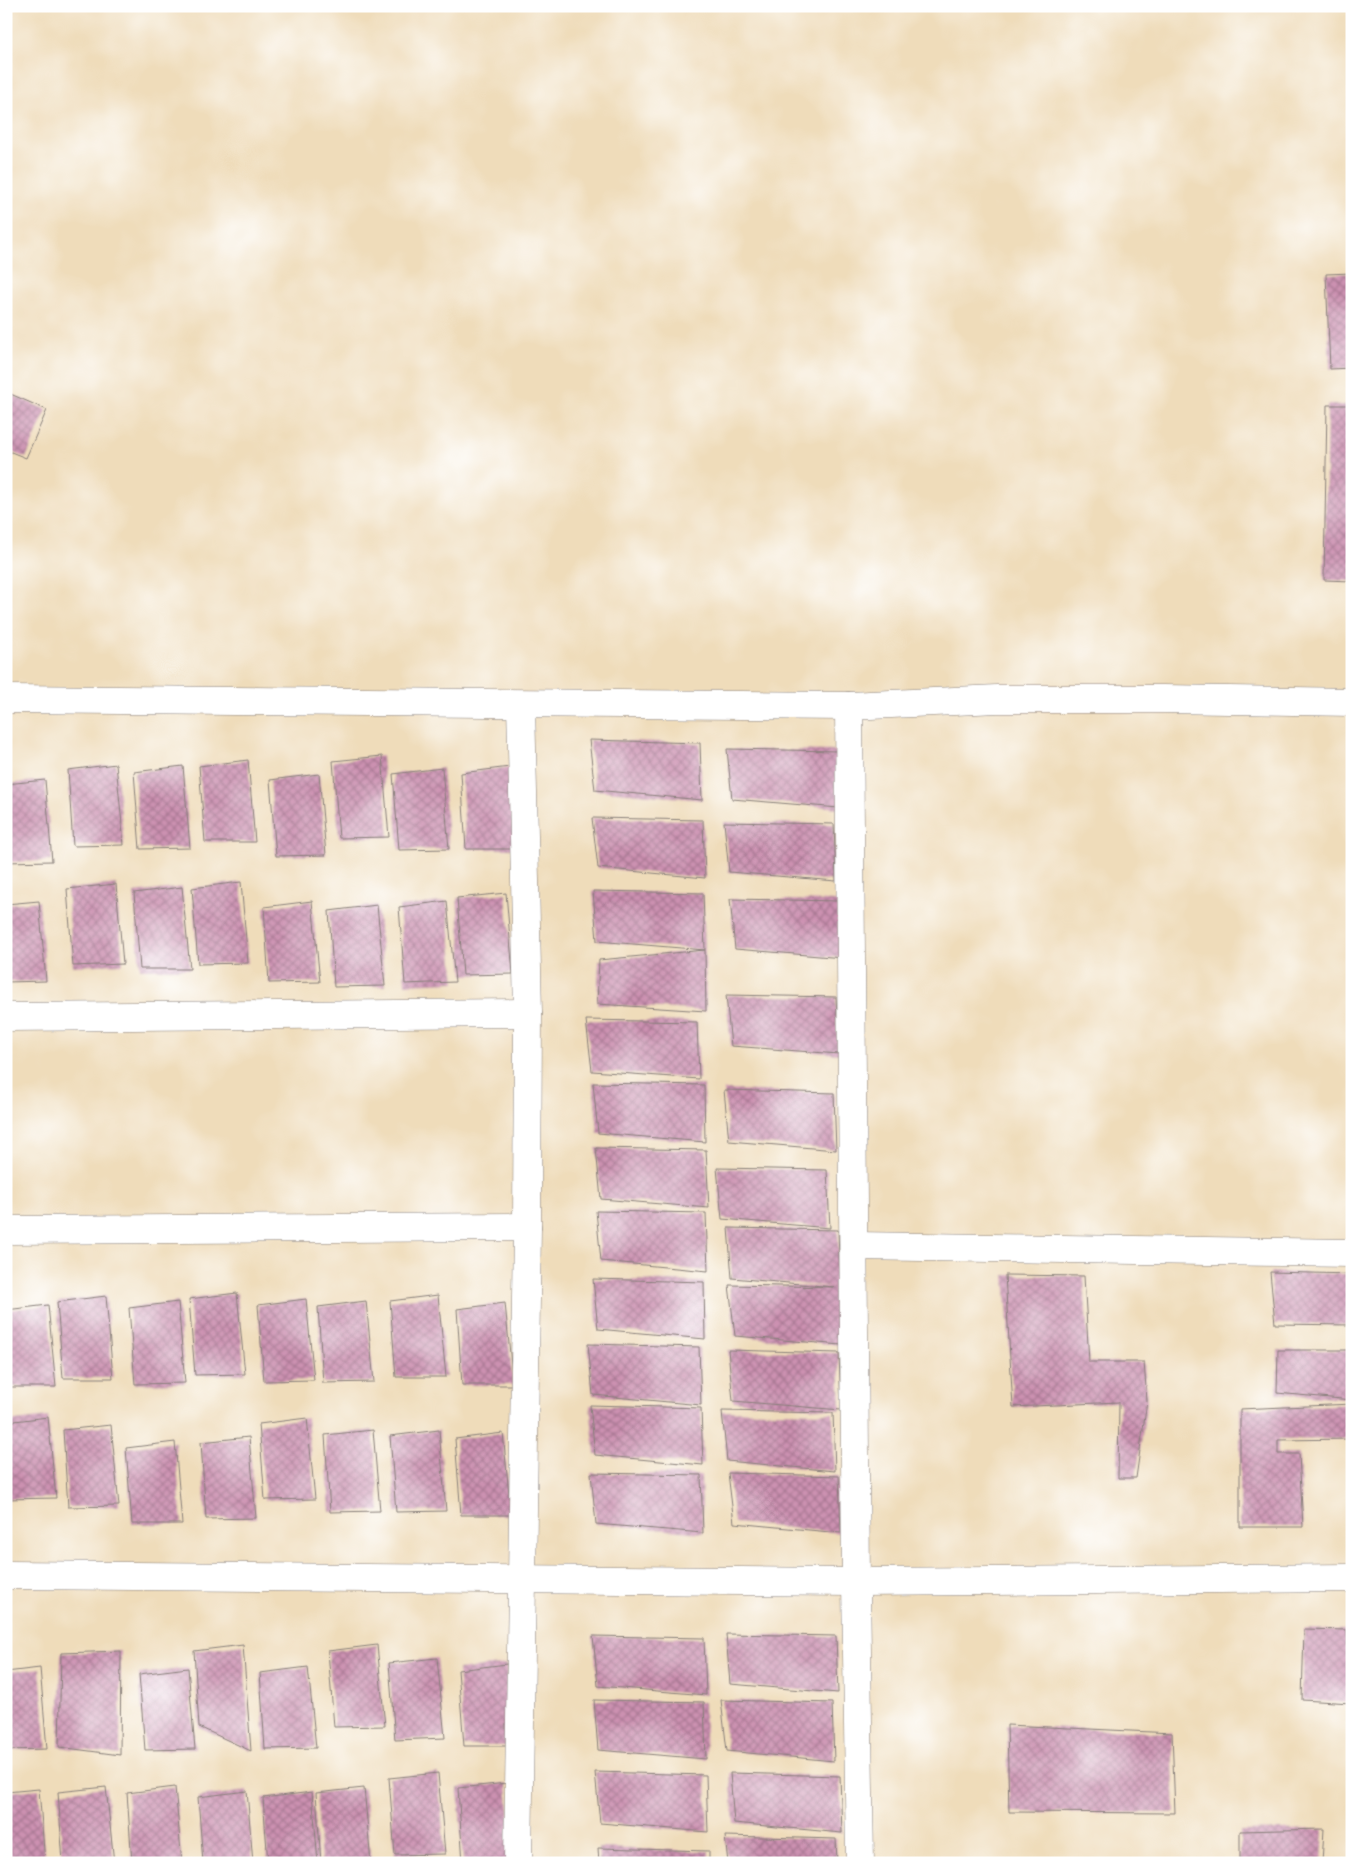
<svg xmlns="http://www.w3.org/2000/svg" width="1358" height="1869" viewBox="0 0 1358 1869" font-family="'Indie Flower',sans-serif">
  <style>
    .building { fill: url(#building-cross-hatch) }
    .lines { fill: none; stroke-linecap: round; stroke-linejoin: round }
    .minor-casing { stroke: #887f7a; stroke-width: 29 }
    .minor { stroke: #fff; stroke-width: 28 }
  </style>
  <defs>
    <pattern id="building-cross-hatch" width="8" height="8" patternUnits="userSpaceOnUse" patternTransform="scale(1.25)"><rect width="8" height="8" fill="#cc91b1"/><path d="M0 0l8 8M0 8l8-8" fill="none" stroke="#a57691"/></pattern>
  </defs>
  <rect width="100%" height="100%" fill="#fff"/>
  <filter id="ink" filterUnits="userSpaceOnUse"><feTurbulence type="fractalNoise" baseFrequency=".02" numOctaves="2"/><feDisplacementMap in="SourceGraphic" scale="10" xChannelSelector="R" yChannelSelector="G"/><feConvolveMatrix kernelMatrix="1 2 1 2 8 2 1 2 1" color-interpolation-filters="sRGB"/></filter>
  <filter id="wash" filterUnits="userSpaceOnUse"><feTurbulence type="fractalNoise" baseFrequency=".0096" numOctaves="4" result="noise"/><feDisplacementMap in="SourceGraphic" scale="20" xChannelSelector="R" yChannelSelector="G"/><feGaussianBlur stdDeviation="1.12" result="paint"/><feColorMatrix in="noise" values="0 0 0 0 0 0 0 0 0 0 0 0 0 0 0 0 0 1.4 0 .05"/><feComposite in="paint" operator="in"/></filter>
  <g filter="url(#wash)">
    <rect width="100%" height="100%" fill="#efdcba"/>
    <g id="blocks">
      <g class="building">
        <polygon points="1352,273 1352,368 1330,369 1326,274"/>
        <polygon points="6,392 47,410 26,458 6,450"/>
        <polygon points="1327,405 1352,405 1352,581 1324,580"/>
        <polygon points="589,740 700,743 702,800 595,790"/>
        <polygon points="727,749 838,751 839,808 732,799"/>
        <polygon points="382,756 389,837 339,838 333,761"/>
        <polygon points="248,760 255,842 205,842 199,766"/>
        <polygon points="116,764 124,845 73,846 68,770"/>
        <polygon points="183,766 190,848 140,849 134,772"/>
        <polygon points="510,767 517,849 466,849 461,773"/>
        <polygon points="442,768 449,849 399,850 393,774"/>
        <polygon points="319,774 326,855 276,856 270,780"/>
        <polygon points="45,780 52,861 6,862 6,784"/>
        <polygon points="592,818 703,820 705,878 598,868"/>
        <polygon points="724,822 834,824 836,881 729,872"/>
        <polygon points="241,882 248,963 198,964 192,888"/>
        <polygon points="116,884 123,964 73,966 67,889"/>
        <polygon points="182,887 190,969 140,969 134,893"/>
        <polygon points="593,891 703,893 705,950 706,1011 597,1004 599,960 705,950 597,941"/>
        <polygon points="506,893 513,974 463,975 457,898"/>
        <polygon points="730,899 840,901 843,958 735,949"/>
        <polygon points="39,901 46,981 6,982 6,904"/>
        <polygon points="312,901 320,982 269,983 264,907"/>
        <polygon points="447,901 455,982 405,984 399,907"/>
        <polygon points="377,905 385,986 334,987 329,911"/>
        <polygon points="726,995 836,997 839,1054 731,1046"/>
        <polygon points="586,1020 697,1022 699,1079 592,1071"/>
        <polygon points="593,1083 704,1085 705,1142 598,1133"/>
        <polygon points="724,1090 834,1093 836,1150 729,1141"/>
        <polygon points="596,1148 706,1150 709,1208 601,1199"/>
        <polygon points="717,1168 827,1170 830,1228 722,1219"/>
        <polygon points="596,1211 706,1213 708,1271 601,1261"/>
        <polygon points="728,1228 838,1230 842,1345 735,1336 729,1285 834,1287 732,1278"/>
        <polygon points="1270,1272 1352,1274 1352,1325 1275,1324"/>
        <polygon points="1005,1275 1084,1276 1089,1362 1144,1362 1147,1401 1136,1478 1118,1478 1119,1402 1013,1407"/>
        <polygon points="593,1279 704,1282 705,1339 598,1329"/>
        <polygon points="237,1293 245,1374 195,1375 189,1299"/>
        <polygon points="438,1295 446,1377 396,1377 390,1301"/>
        <polygon points="106,1296 113,1378 63,1378 57,1302"/>
        <polygon points="306,1299 314,1380 264,1381 258,1305"/>
        <polygon points="366,1301 374,1382 323,1383 318,1307"/>
        <polygon points="178,1302 185,1383 135,1384 129,1308"/>
        <polygon points="505,1303 513,1385 462,1385 457,1309"/>
        <polygon points="48,1305 56,1387 6,1387 6,1310"/>
        <polygon points="588,1344 699,1347 701,1405 593,1395"/>
        <polygon points="728,1350 839,1353 841,1410 733,1401"/>
        <polygon points="1278,1350 1352,1350 1352,1400 1277,1393"/>
        <polygon points="1352,1404 1352,1439 1278,1440 1278,1454 1299,1454 1303,1527 1240,1527 1240,1409"/>
        <polygon points="590,1405 701,1408 703,1465 595,1455"/>
        <polygon points="722,1411 833,1413 835,1471 727,1461"/>
        <polygon points="48,1417 56,1498 6,1499 6,1422"/>
        <polygon points="307,1418 315,1499 265,1500 259,1424"/>
        <polygon points="111,1425 119,1506 68,1507 63,1430"/>
        <polygon points="373,1430 380,1511 330,1512 325,1435"/>
        <polygon points="439,1430 446,1511 396,1512 390,1436"/>
        <polygon points="503,1433 511,1515 461,1515 455,1439"/>
        <polygon points="249,1437 256,1518 206,1519 201,1442"/>
        <polygon points="175,1442 182,1524 132,1524 126,1448"/>
        <polygon points="591,1473 701,1475 703,1533 596,1524"/>
        <polygon points="728,1473 839,1476 841,1533 734,1523"/>
        <polygon points="1304,1629 1347,1630 1351,1703 1302,1700"/>
        <polygon points="726,1634 836,1636 838,1693 730,1684"/>
        <polygon points="593,1636 704,1638 706,1695 598,1686"/>
        <polygon points="243,1645 251,1751 199,1727 194,1651"/>
        <polygon points="377,1645 385,1726 334,1727 328,1651"/>
        <polygon points="121,1651 120,1755 59,1747 61,1653"/>
        <polygon points="437,1658 445,1738 395,1740 389,1663"/>
        <polygon points="507,1664 514,1746 464,1746 458,1670"/>
        <polygon points="308,1667 316,1748 265,1749 260,1673"/>
        <polygon points="40,1668 47,1749 6,1750 6,1672"/>
        <polygon points="188,1668 195,1749 145,1750 139,1674"/>
        <polygon points="594,1700 704,1702 706,1759 598,1750"/>
        <polygon points="721,1700 832,1703 834,1761 727,1751"/>
        <polygon points="1007,1725 1172,1733 1175,1813 1009,1812"/>
        <polygon points="595,1772 706,1775 708,1832 600,1823"/>
        <polygon points="438,1773 445,1854 395,1855 389,1778"/>
        <polygon points="730,1773 840,1776 842,1833 734,1823"/>
        <polygon points="507,1783 514,1863 463,1863 458,1788"/>
        <polygon points="106,1787 114,1863 63,1863 58,1792"/>
        <polygon points="175,1787 182,1863 132,1863 127,1793"/>
        <polygon points="364,1788 371,1863 321,1863 316,1793"/>
        <polygon points="39,1789 45,1863 6,1863 6,1792"/>
        <polygon points="247,1791 253,1863 203,1863 198,1797"/>
        <polygon points="312,1792 318,1863 268,1863 263,1798"/>
        <polygon points="1324,1829 1322,1863 1240,1863 1240,1831"/>
        <polygon points="725,1836 836,1839 837,1863 728,1863"/>
        <polygon points="598,1848 709,1851 709,1863 599,1863"/>
      </g>
    </g>
  </g>
  <g filter="url(#ink)">
    <use href="#blocks" fill-opacity="0" stroke="#887f7a" stroke-width="1"/>
    <g class="lines">
      <defs>
        <g id="minor">
          <polyline points="6,699 849,706 997,699 1163,699 1352,702"/>
          <polyline points="849,706 856,1582 860,1863"/>
          <polyline points="6,1017 528,1013"/>
          <polyline points="6,1230 527,1227"/>
          <polyline points="854,1246 1352,1253"/>
          <polyline points="6,1575 856,1582 1352,1578"/>
          <polyline points="518,1863 527,1227 528,1013 521,704"/>
        </g>
      </defs>
      <use href="#minor" class="minor-casing"/>
      <use href="#minor" class="minor"/>
    </g>
  </g>
  <rect width="1358" height="1869" fill="none" stroke="#fff" stroke-width="25"/>
</svg>
